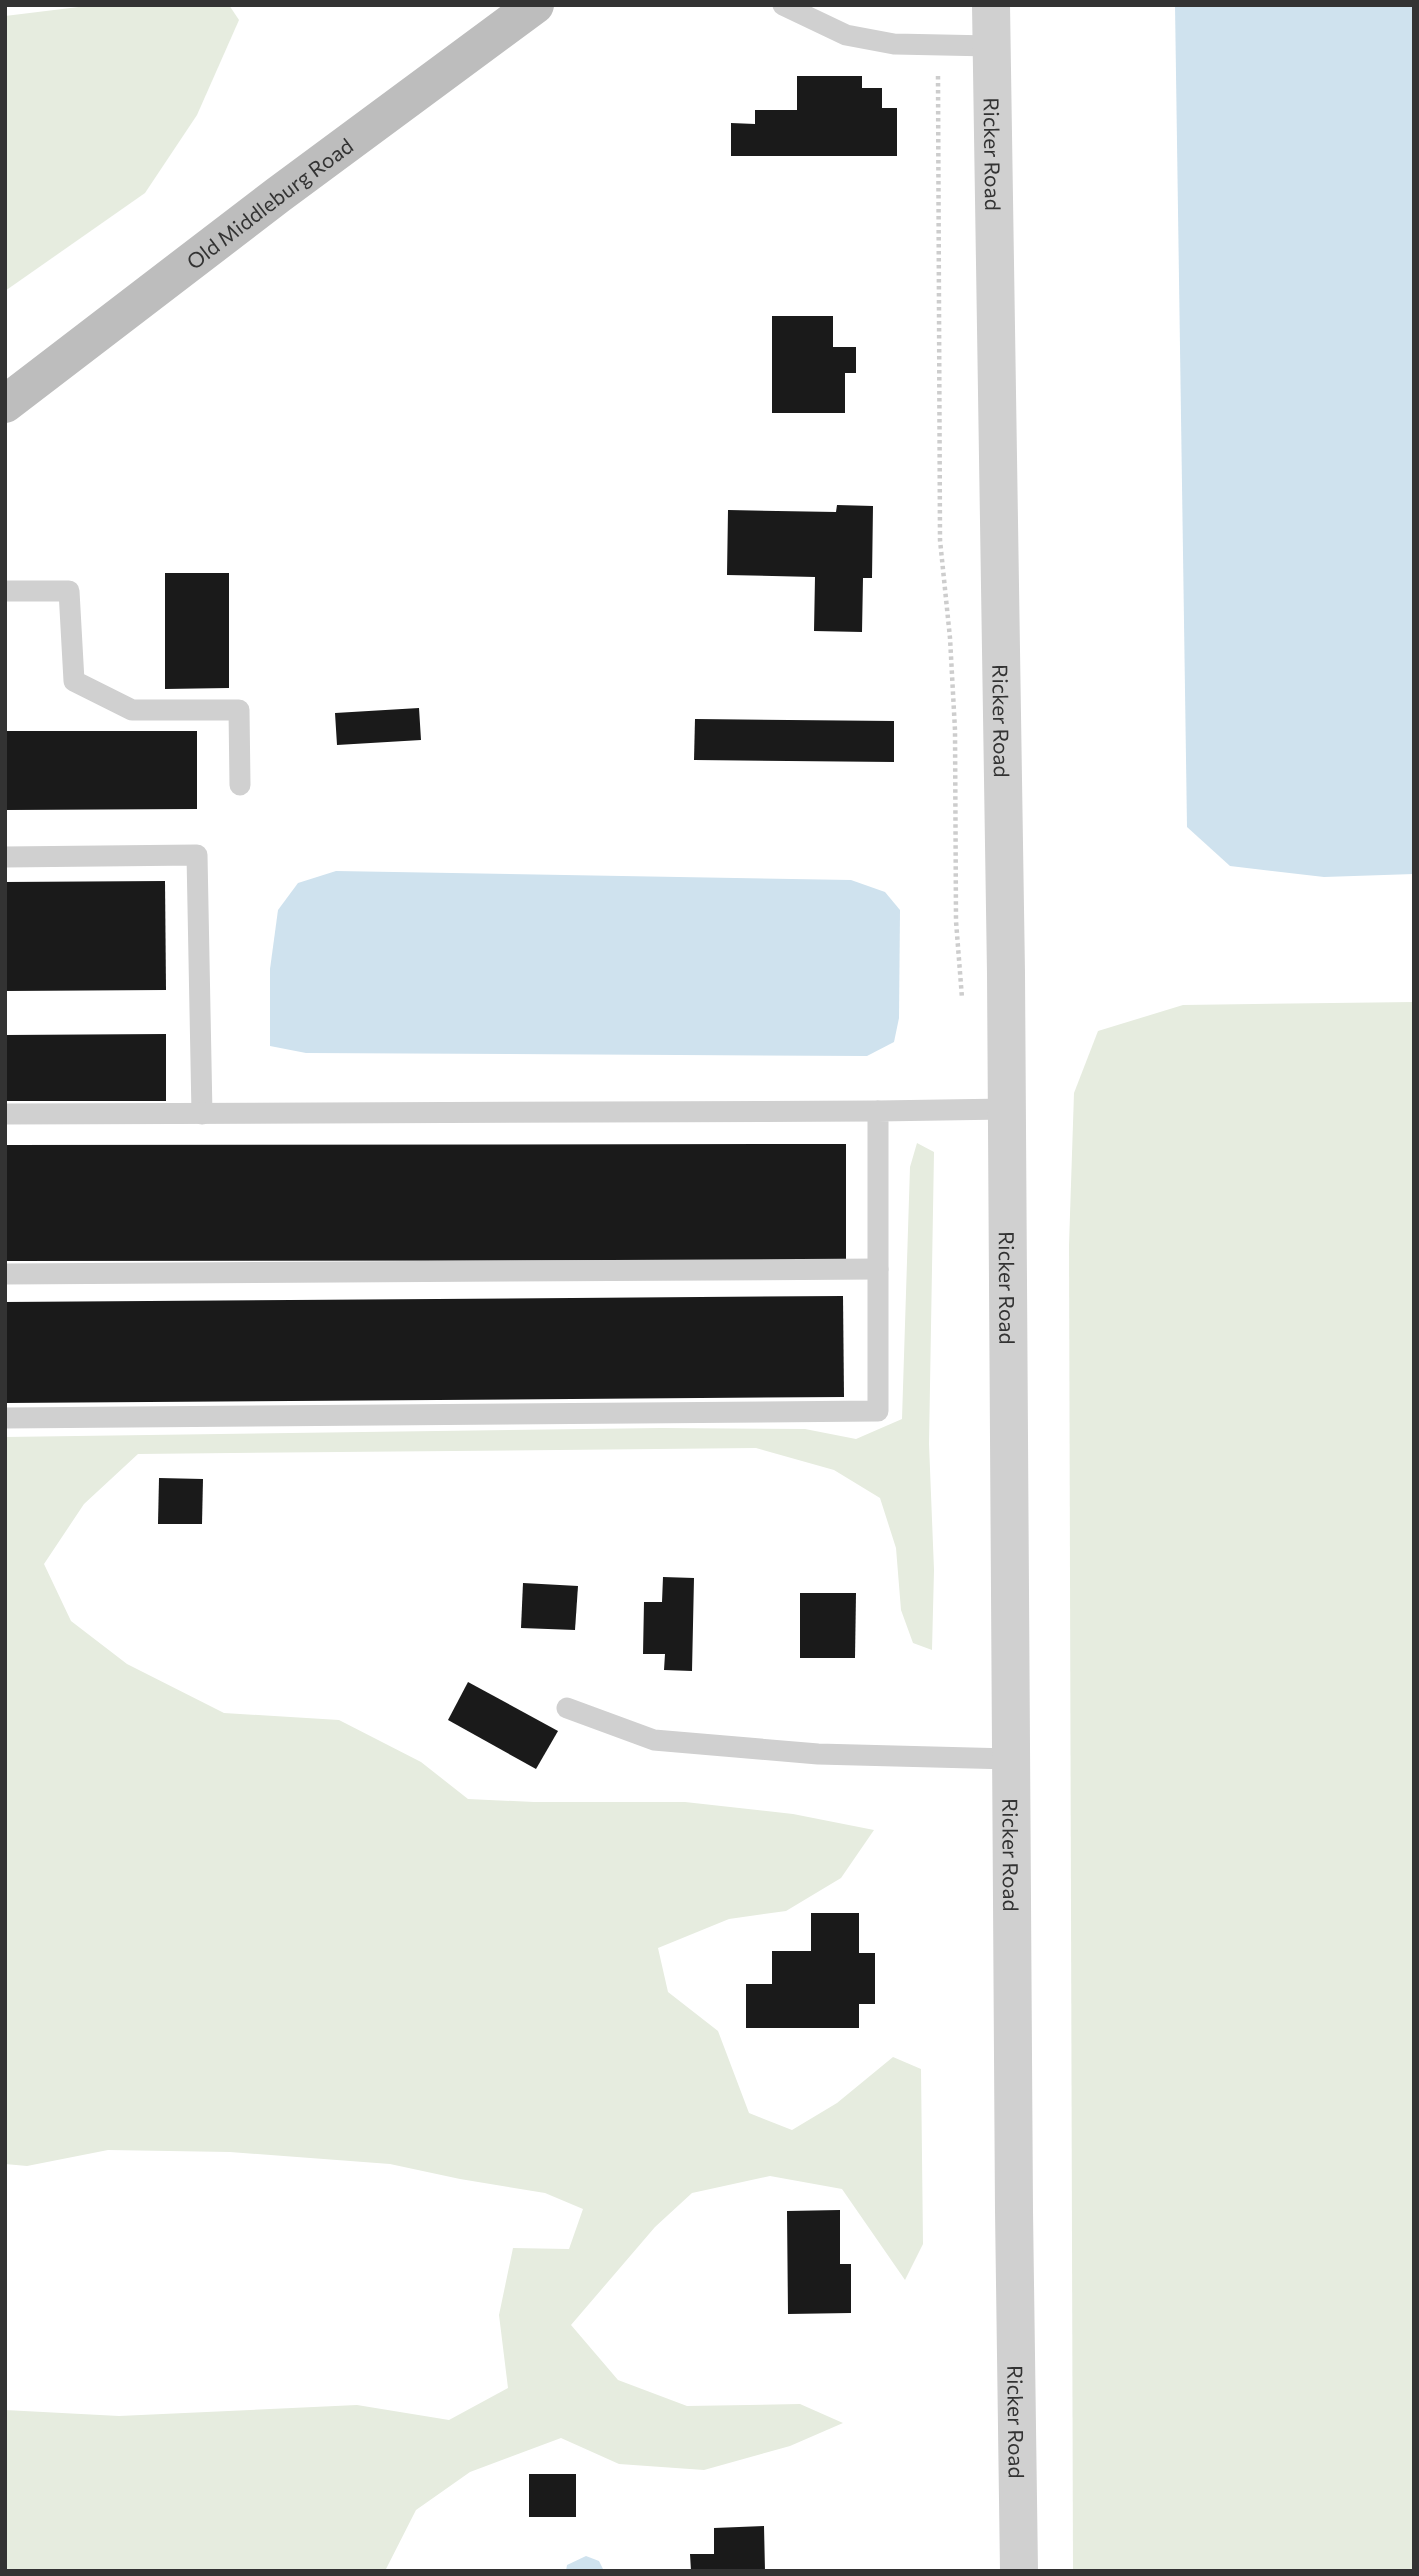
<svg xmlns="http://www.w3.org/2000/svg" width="1419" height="2576" viewBox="0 0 1419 2576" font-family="Commissioner,sans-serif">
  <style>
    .green { fill: #e6ecdf }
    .water { fill: #cfe2ee }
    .building { fill: #1a1a1a }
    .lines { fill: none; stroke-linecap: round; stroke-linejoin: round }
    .path { stroke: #cdcdcd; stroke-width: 4.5; stroke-dasharray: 3.5 3.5; stroke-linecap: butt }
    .service { stroke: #d0d0d0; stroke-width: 21 }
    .tertiary { stroke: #d0d0d0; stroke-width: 38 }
    .secondary { stroke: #bdbdbd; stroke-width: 38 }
    .labels { text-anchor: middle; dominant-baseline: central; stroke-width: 7; stroke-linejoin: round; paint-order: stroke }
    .street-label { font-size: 21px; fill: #333; stroke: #fff }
  </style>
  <rect width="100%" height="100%" fill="#fff"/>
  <g class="green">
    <polygon points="95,5 229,5 239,20 197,115 145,193 5,291 5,16"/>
    <polygon points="1414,1002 1414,2571 1073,2571 1069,1245 1074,1093 1098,1031 1183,1005"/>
    <polygon points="917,1143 934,1152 929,1444 934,1570 932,1650 913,1643 901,1610 896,1548 880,1498 834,1470 756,1448 138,1454 84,1504 44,1564 71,1621 127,1664 224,1713 339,1720 421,1762 468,1799 534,1802 685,1802 793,1814 874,1830 841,1878 786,1911 729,1919 658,1948 668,1992 718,2031 749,2113 792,2130 837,2103 893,2057 921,2069 923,2244 905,2280 842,2189 770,2176 692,2193 655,2227 571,2325 618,2380 687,2406 800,2404 843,2423 790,2446 704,2470 619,2464 561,2438 470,2472 416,2510 385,2571 5,2571 5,2410 119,2416 357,2405 449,2420 508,2388 499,2315 513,2248 569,2249 583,2209 545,2193 460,2179 390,2164 230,2152 108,2150 27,2166 5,2164 5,1437 661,1428 805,1429 856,1439 902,1419 910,1167"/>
  </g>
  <g class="water">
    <polygon points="1175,5 1414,5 1414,874 1324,877 1230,866 1187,827"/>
    <polygon points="336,871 851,880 885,892 900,910 899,1018 894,1042 867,1056 306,1053 270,1046 270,969 278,910 298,883"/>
    <polygon points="586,2556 599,2561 604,2571 566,2571 567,2565"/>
  </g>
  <g class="building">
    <polygon points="797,76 862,76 862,88 882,88 882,108 897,108 897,156 731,156 731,123 755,124 755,110 797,110"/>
    <polygon points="772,316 833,316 833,347 856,347 856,373 845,373 845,413 772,413"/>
    <polygon points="837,505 873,506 872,578 863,578 862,632 814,631 815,577 727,575 728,510 836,512"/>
    <polygon points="165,573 229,573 229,688 165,689"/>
    <polygon points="419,708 421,740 337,745 335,713"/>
    <polygon points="695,719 894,721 894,762 694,760"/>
    <polygon points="6,731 197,731 197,809 6,810"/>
    <polygon points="165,881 166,990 5,991 5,882"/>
    <polygon points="166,1034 166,1101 5,1101 5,1035"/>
    <polygon points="846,1144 846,1260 5,1261 5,1145"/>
    <polygon points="843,1296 844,1397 5,1403 5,1302"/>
    <polygon points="159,1478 203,1479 202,1524 158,1524"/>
    <polygon points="663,1577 694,1578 692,1671 664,1670 665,1654 643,1654 644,1602 662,1602"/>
    <polygon points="523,1583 578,1586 575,1630 521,1628"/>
    <polygon points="800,1593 856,1593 855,1658 800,1658"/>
    <polygon points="468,1682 558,1731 536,1769 448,1720"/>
    <polygon points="811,1913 859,1913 859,1953 875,1953 875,2004 859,2004 859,2028 746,2028 746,1984 772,1984 772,1951 811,1951"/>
    <polygon points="840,2210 840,2264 851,2264 851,2313 788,2314 787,2211"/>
    <rect x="529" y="2474" width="47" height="43"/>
    <polygon points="764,2526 765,2571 691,2571 690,2554 714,2554 714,2528"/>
  </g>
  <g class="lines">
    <polyline class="path" points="938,76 940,540 950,638 955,730 956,921 962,998"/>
    <g class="service">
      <polyline points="783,5 846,35 894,44 991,46"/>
      <polyline points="5,591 69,591 74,681 132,710 239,710 240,785"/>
      <polyline points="5,857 197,855 202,1114"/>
      <polyline points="5,1114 878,1111"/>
      <polyline points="5,1274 878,1269"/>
      <polyline points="5,1418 878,1411 878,1111 1006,1109"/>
      <polyline points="567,1708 654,1740 818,1754 1010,1759"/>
    </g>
    <path class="tertiary" id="s1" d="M991 5 1006 973 1014 2211 1019 2571"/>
    <path class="secondary" id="s2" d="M5 404 278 195 535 5"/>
  </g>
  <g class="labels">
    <g class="street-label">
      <text stroke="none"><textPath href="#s1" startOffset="149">Ricker Road</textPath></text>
      <text stroke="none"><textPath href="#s2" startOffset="332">Old Middleburg Road</textPath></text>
      <text stroke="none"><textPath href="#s1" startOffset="716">Ricker Road</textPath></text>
      <text stroke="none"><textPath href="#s1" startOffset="1283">Ricker Road</textPath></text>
      <text stroke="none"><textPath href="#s1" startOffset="1850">Ricker Road</textPath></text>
      <text stroke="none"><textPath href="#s1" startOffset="2417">Ricker Road</textPath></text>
    </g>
  </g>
  <rect width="1419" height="2576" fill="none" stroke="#333333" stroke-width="14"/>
</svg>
